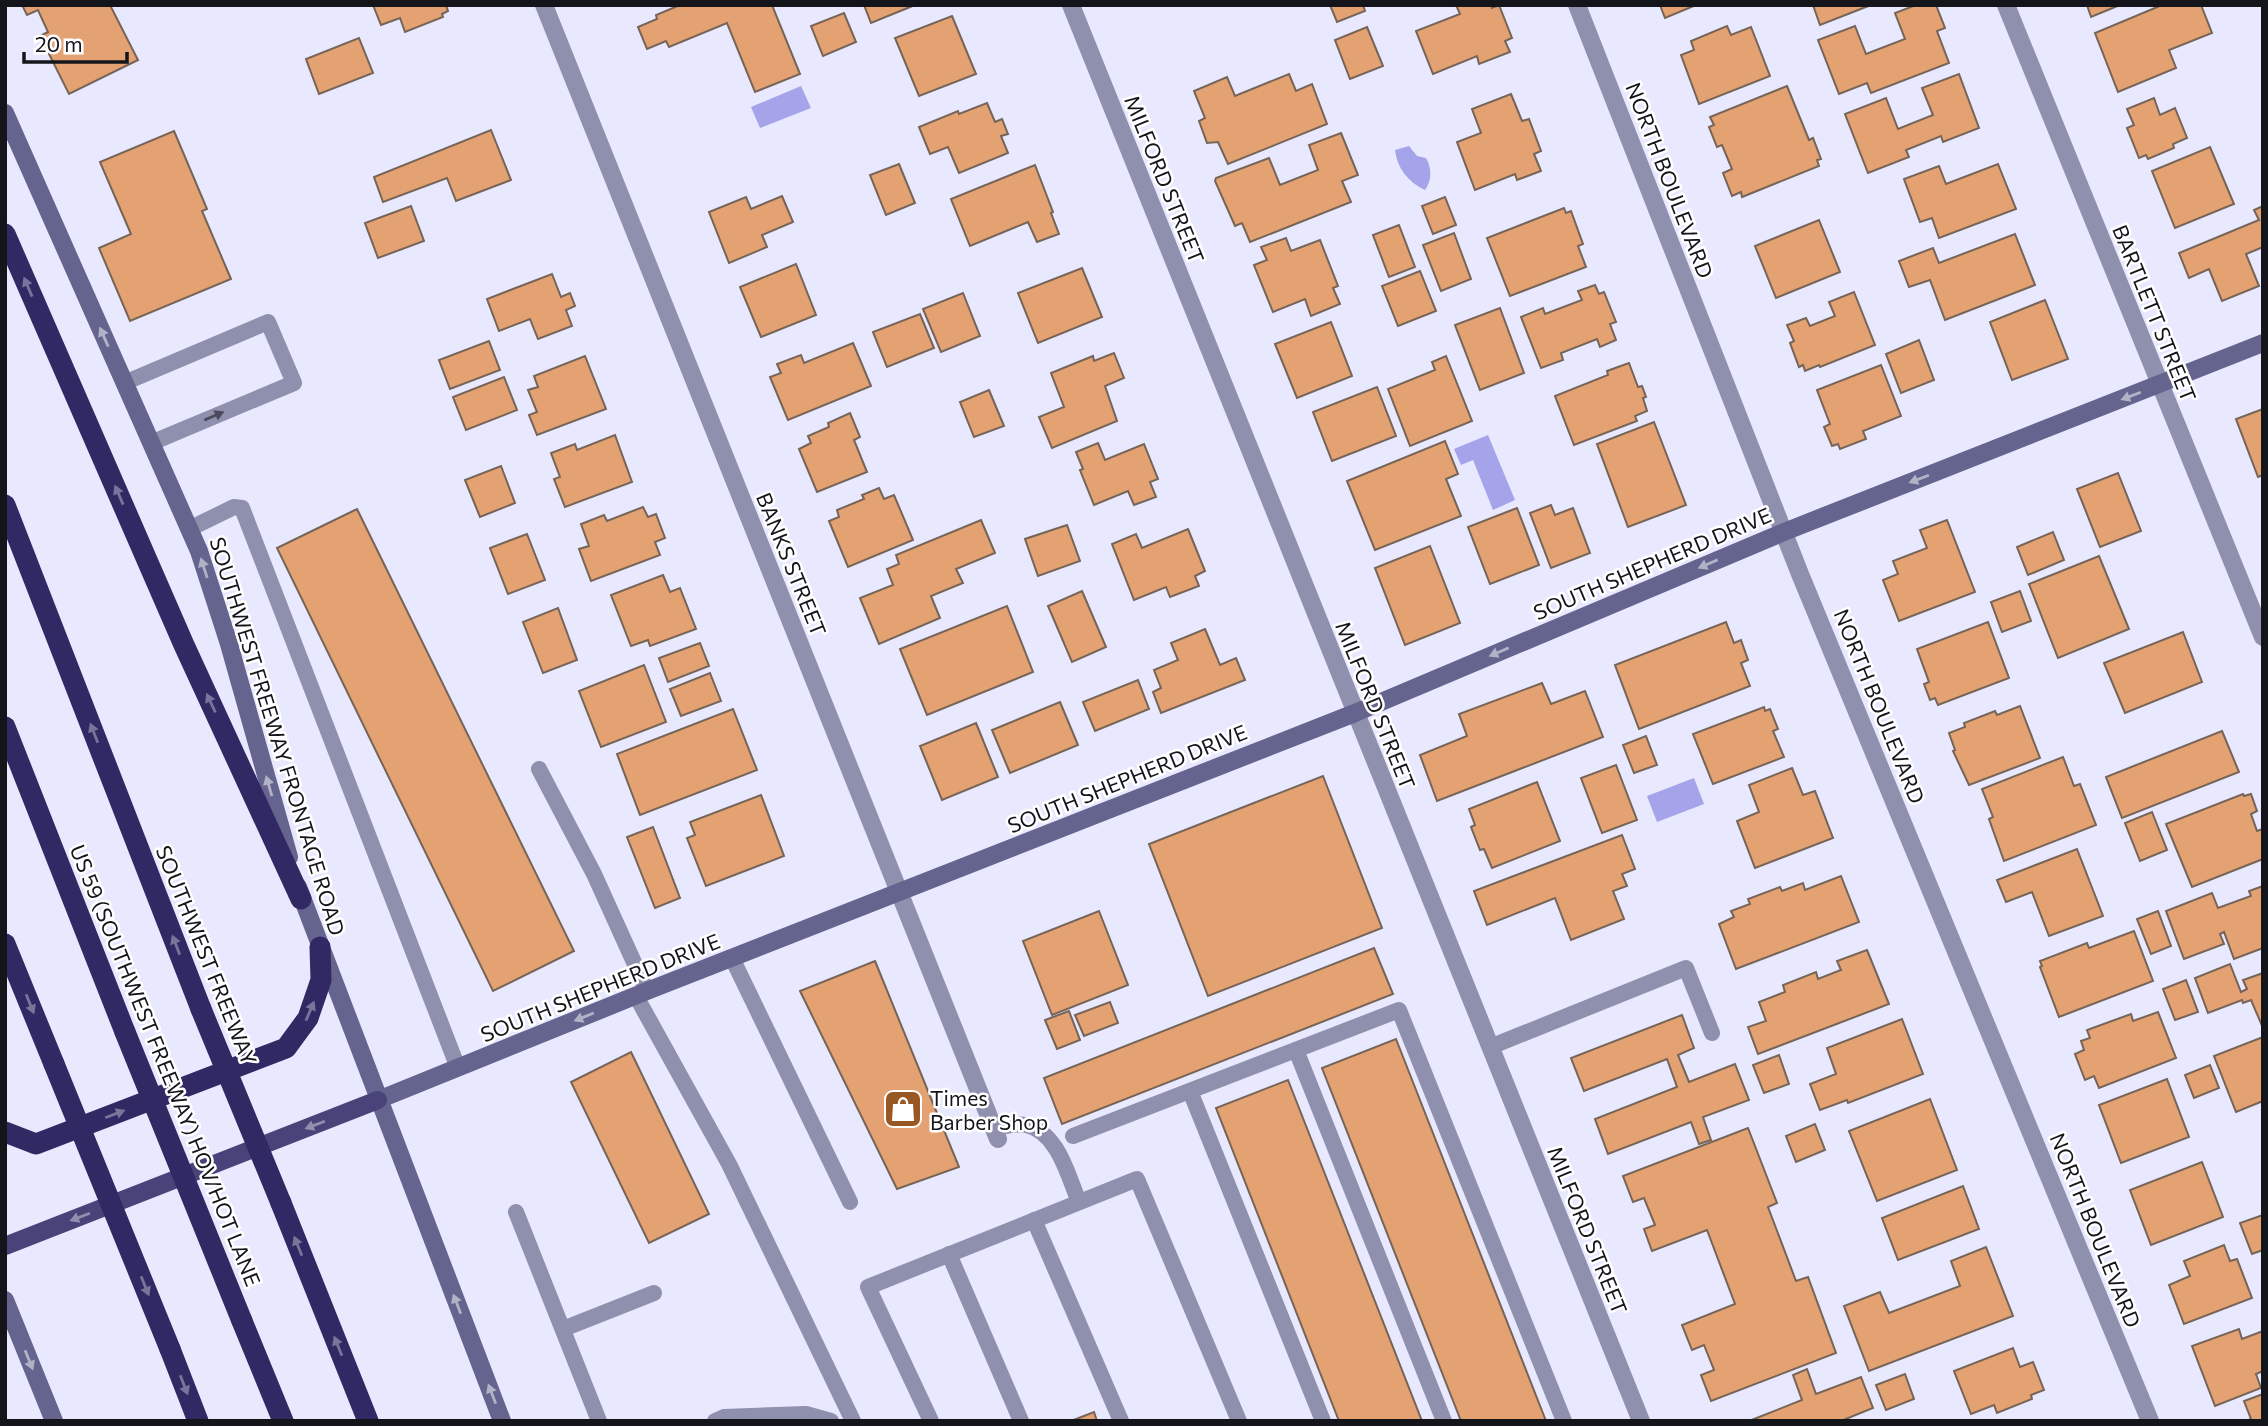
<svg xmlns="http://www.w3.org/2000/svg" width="2268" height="1426" viewBox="0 0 2268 1426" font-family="Commissioner,sans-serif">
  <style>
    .water { fill: #a5a3e9 }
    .building { fill: #e4a272; stroke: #766458; stroke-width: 2 }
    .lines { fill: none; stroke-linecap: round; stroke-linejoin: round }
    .lane { stroke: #8f8fae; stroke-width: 16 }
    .street { stroke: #8f8fae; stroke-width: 18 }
    .secondary { stroke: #65648f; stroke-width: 18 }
    .primary { stroke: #484479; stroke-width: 18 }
    .highway { stroke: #302964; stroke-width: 21 }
    .highway-bridge { stroke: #302964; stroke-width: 21 }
    .oneway { fill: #78749a }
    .oneway2 { fill: #b2b2c7 }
    .oneway3 { fill: #4b4b5d }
    .oneway4 { fill: #918faf }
    .labels { text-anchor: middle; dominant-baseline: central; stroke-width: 5; stroke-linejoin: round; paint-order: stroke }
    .street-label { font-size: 21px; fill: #14141b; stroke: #fff }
    .poi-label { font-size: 21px; fill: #14141b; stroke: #fff; text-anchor: start }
  </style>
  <rect width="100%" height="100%" fill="#e8e8fe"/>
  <g class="water">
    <polygon points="801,86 811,108 760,128 751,107"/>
    <path d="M1409 146 1417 156 1426 158C1432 169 1432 180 1425 190 1408 182 1397 168 1395 150Z"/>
    <polygon points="1488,435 1515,500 1493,510 1473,460 1461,465 1454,449"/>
    <polygon points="1694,778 1704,804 1657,822 1647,796"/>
  </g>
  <g class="building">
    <polygon points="22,5 110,5 138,60 69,94 40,36 48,32 38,10 27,15"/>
    <polygon points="373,5 446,5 448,11 442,14 443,17 405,32 400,18 381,25"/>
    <polygon points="680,5 772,5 800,74 755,92 727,23 669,47 666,41 647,49 638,27 657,19 656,15"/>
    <polygon points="864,5 915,5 871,23"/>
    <polygon points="1330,5 1363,5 1365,11 1337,22"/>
    <polygon points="1456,5 1491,5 1492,8 1499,5 1512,38 1505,41 1510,52 1479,64 1477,56 1433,74 1416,31 1460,14"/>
    <polygon points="1660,5 1696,5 1665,18"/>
    <polygon points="1813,5 1871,5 1820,25"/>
    <polygon points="1916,5 1936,5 1945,28 1937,31 1949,63 1871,93 1867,83 1839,94 1818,40 1855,26 1866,54 1905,39 1895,13"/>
    <polygon points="2087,5 2120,5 2091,17"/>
    <polygon points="2162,5 2201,5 2212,33 2169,50 2176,68 2118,92 2095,33"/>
    <polygon points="844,13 856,42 823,56 811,26"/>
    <polygon points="952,16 976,74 919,96 895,38"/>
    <polygon points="1727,26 1731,35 1751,27 1770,76 1699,104 1681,55 1694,50 1691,41"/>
    <polygon points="1367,27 1383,66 1350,79 1335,40"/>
    <polygon points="359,38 373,73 319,94 306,59"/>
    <polygon points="1289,74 1296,91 1312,84 1327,124 1228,164 1218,142 1207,143 1199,121 1205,118 1194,91 1227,77 1235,96"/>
    <polygon points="1959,74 1979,128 1943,142 1941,136 1906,150 1909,157 1868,173 1845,114 1886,98 1898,129 1933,115 1922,88"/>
    <polygon points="1787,86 1809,140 1813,138 1821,159 1817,160 1819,166 1742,197 1741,192 1732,196 1723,173 1732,169 1722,145 1717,147 1709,127 1714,125 1710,117"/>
    <polygon points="1511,94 1522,121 1529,119 1541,151 1534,154 1541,171 1517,180 1515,174 1475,190 1457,142 1481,133 1472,109"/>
    <polygon points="2154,98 2160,115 2175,108 2187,138 2173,144 2174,148 2148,159 2146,155 2139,158 2127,128 2134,125 2127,109"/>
    <polygon points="987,103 995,122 1002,119 1008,134 1001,136 1008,153 959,173 948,147 930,154 919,127 958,111 959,114"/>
    <polygon points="491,130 511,180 456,201 447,178 383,202 374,177"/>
    <polygon points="174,131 207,209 202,211 231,279 130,321 99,248 131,234 100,162"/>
    <polygon points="1341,133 1358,175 1342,181 1351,202 1250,242 1242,223 1235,226 1215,181 1216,178 1269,158 1280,185 1318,170 1309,145"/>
    <polygon points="2210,147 2234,204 2175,228 2152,171"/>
    <polygon points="899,164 915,203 886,215 870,175"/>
    <polygon points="1998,164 2016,209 1939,238 1932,218 1920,222 1904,179 1939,166 1946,184"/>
    <polygon points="1035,165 1053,212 1051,213 1059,234 1037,242 1028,222 970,246 951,199"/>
    <polygon points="782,196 793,222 762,235 767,247 729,263 709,212 746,197 751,209"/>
    <polygon points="1445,197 1456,225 1433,234 1422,206"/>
    <polygon points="411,206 424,241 378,258 365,223"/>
    <polygon points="2263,206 2263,247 2246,254 2259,286 2222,301 2209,269 2189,278 2179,253 2259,220 2254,210"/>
    <polygon points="1564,208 1566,213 1571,211 1583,244 1578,246 1586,267 1510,296 1487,238"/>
    <polygon points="1819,220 1840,272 1776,298 1755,246"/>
    <polygon points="1399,225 1415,267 1389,277 1373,235"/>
    <polygon points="1454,233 1471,279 1441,291 1423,245"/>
    <polygon points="2015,234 2035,285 1945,320 1930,280 1909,287 1899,261 1933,248 1939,263"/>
    <polygon points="1286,238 1291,251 1320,240 1338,286 1333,288 1340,304 1311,316 1305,299 1273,312 1254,265 1267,260 1261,247"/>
    <polygon points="796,264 816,315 761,337 740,287"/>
    <polygon points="1082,268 1102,317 1038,343 1018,293"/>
    <polygon points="1420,271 1436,311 1398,326 1382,286"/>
    <polygon points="552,274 561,297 570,293 575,306 566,310 572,326 538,339 530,319 499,331 487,299"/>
    <polygon points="1595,285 1599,294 1604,292 1616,322 1610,324 1616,340 1600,347 1597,339 1561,353 1563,360 1541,368 1521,317 1543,308 1545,314 1582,300 1578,291"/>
    <polygon points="1854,292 1875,345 1820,367 1819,365 1805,371 1803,365 1799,367 1790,343 1794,341 1787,325 1806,318 1810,326 1835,316 1829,302"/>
    <polygon points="963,293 980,336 941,352 923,309"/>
    <polygon points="2045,300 2068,359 2012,380 1990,322"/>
    <polygon points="1500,308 1524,373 1480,390 1455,325"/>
    <polygon points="920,314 934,348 887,367 873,332"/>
    <polygon points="1331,322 1352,376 1297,398 1275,344"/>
    <polygon points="1919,340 1934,380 1901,393 1886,354"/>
    <polygon points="489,341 500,370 450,389 439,360"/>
    <polygon points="853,343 871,386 788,420 770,377 781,373 777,364 801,355 804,363"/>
    <polygon points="1114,353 1124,378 1105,386 1117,421 1052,448 1039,417 1064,407 1051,373 1093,356 1094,361"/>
    <polygon points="585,356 606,409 537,435 529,415 537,412 528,390 538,387 534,376"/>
    <polygon points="1446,356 1472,421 1410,446 1388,389 1435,370 1432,362"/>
    <polygon points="1629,363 1638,387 1642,386 1646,397 1643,398 1647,411 1635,416 1637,421 1574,445 1555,396 1608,375 1607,371"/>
    <polygon points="1881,365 1901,416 1863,431 1866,439 1840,449 1838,444 1832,446 1824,427 1830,424 1817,390"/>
    <polygon points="504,377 517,410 466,430 453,397"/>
    <polygon points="1377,387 1396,436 1332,461 1313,412"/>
    <polygon points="989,390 1004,426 974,437 960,402"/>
    <polygon points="2263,409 2263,475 2258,477 2236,419"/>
    <polygon points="850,413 860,437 854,440 867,472 817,492 799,449 811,443 808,436 829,427 828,423"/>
    <polygon points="1654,422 1686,505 1628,527 1597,444"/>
    <polygon points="615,435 632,482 565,507 554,479 560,477 551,453 575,444 577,450"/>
    <polygon points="1445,441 1458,474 1446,479 1461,516 1375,550 1347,481"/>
    <polygon points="1098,443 1105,460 1144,444 1158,479 1150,482 1156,497 1134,505 1128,491 1094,505 1080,470 1083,469 1076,452"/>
    <polygon points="501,466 515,503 480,517 465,480"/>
    <polygon points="2118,473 2141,531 2100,547 2077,489"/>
    <polygon points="879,488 884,499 894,495 913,540 848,567 829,521 839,517 837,510 864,499 862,495"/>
    <polygon points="1551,505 1555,515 1573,508 1590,553 1551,568 1530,513"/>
    <polygon points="643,507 648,517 656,514 665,538 655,542 660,555 591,581 579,549 589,546 581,524 604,515 607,521"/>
    <polygon points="1517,508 1539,565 1490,584 1468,527"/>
    <polygon points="357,509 574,951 493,991 277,548"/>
    <polygon points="981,520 995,553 956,569 963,583 931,596 940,618 879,644 860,598 893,585 887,569 899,564 896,555"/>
    <polygon points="1947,520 1975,592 1899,621 1883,580 1898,574 1893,561 1927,548 1920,530"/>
    <polygon points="1067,525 1080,561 1038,576 1025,539"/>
    <polygon points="1188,529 1205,571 1195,576 1199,586 1170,597 1166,587 1134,600 1112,544 1136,534 1142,548"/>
    <polygon points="2053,532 2064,560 2028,575 2017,547"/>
    <polygon points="527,534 545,580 508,594 490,548"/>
    <polygon points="1430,546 1460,623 1405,645 1375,568"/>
    <polygon points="2099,556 2129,629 2058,658 2029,584"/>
    <polygon points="663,575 670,592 680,588 696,629 650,646 648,640 631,646 611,595"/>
    <polygon points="1082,591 1106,647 1072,662 1048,606"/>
    <polygon points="2020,591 2031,621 2002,632 1991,602"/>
    <polygon points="1007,606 1033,672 927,715 900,649"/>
    <polygon points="558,608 577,660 543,673 523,622"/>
    <polygon points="1726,622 1734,643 1741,640 1748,660 1741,663 1750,686 1639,729 1615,665"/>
    <polygon points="1988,622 2009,678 1938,705 1935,698 1930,700 1924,684 1929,682 1917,649"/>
    <polygon points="1205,629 1220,665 1236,658 1245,680 1161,713 1153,692 1161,688 1154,670 1178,660 1171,643"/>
    <polygon points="2183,632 2202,682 2125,713 2104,663"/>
    <polygon points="700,643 709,666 668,682 659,658"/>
    <polygon points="644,665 666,722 601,747 579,691"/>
    <polygon points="710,673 721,701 681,716 670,689"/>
    <polygon points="1138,680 1149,709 1095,731 1083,702"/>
    <polygon points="1542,683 1551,704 1585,691 1603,737 1437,801 1420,755 1467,736 1459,714"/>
    <polygon points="1060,702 1078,745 1010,773 992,730"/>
    <polygon points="2020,706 2040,758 1969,785 1953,751 1955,750 1949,733 1965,727 1964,723 1995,711 1997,715"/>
    <polygon points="1764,707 1765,711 1770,709 1778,729 1773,731 1784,757 1713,784 1693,734"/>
    <polygon points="733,709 757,770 640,815 617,754"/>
    <polygon points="976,723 998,777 942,800 920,746"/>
    <polygon points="2222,731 2239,772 2122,818 2106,777"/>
    <polygon points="1646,736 1657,765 1634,773 1623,745"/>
    <polygon points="2063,757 2074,786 2080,784 2096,825 2004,861 1989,819 1993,817 1982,789"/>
    <polygon points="1616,765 1637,820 1602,833 1581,778"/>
    <polygon points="1792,768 1803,795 1815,791 1833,838 1755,868 1737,821 1759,812 1749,785"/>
    <polygon points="1323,776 1382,928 1208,996 1149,844"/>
    <polygon points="1537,782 1560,841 1492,868 1484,849 1480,850 1471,827 1475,825 1469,809"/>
    <polygon points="2243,794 2244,796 2251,794 2257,811 2251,814 2257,831 2263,829 2263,859 2192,887 2166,824"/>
    <polygon points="761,795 784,856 706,886 687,838 695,835 690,822"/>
    <polygon points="2152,812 2167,850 2140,861 2125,823"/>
    <polygon points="653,827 680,898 655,908 627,837"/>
    <polygon points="1622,835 1635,869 1622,874 1627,886 1613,891 1624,919 1571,940 1555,898 1487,925 1474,891"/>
    <polygon points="2077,849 2103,916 2049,936 2032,892 2006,902 1997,880"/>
    <polygon points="1841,876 1859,922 1736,969 1719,924 1734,917 1731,911 1750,904 1748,899 1780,887 1782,891 1803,883 1805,890"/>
    <polygon points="2263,886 2263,948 2234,959 2224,932 2220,934 2224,944 2184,959 2166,911 2212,893 2218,908 2251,896 2249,891"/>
    <polygon points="1099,911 1128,985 1052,1015 1023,941"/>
    <polygon points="2158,911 2171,946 2151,954 2137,919"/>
    <polygon points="2134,931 2153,981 2059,1017 2040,967 2042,966 2040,961 2087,943 2089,948"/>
    <polygon points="1374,948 1393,994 1062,1124 1044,1078"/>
    <polygon points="1867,950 1889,1004 1758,1054 1748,1027 1766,1021 1759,1002 1785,992 1783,985 1816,972 1818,979 1841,970 1837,961"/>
    <polygon points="875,961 959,1167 897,1189 800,991"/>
    <polygon points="2230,964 2241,992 2247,989 2243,980 2263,973 2263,1028 2251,1000 2243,1003 2242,1000 2208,1013 2195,978"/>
    <polygon points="2186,980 2198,1012 2175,1020 2163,989"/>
    <polygon points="1110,1002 1118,1023 1084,1036 1075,1015"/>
    <polygon points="1069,1011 1080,1040 1057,1049 1045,1020"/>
    <polygon points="2158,1012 2176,1058 2099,1088 2094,1076 2085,1080 2075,1054 2084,1050 2081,1041 2090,1038 2087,1030 2131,1014 2133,1021"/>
    <polygon points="1682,1015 1694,1048 1678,1055 1689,1082 1735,1064 1749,1100 1703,1117 1711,1140 1699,1144 1691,1122 1608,1154 1595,1119 1677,1087 1667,1059 1584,1091 1571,1058"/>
    <polygon points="1902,1019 1923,1074 1848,1103 1847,1100 1820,1110 1810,1084 1836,1074 1827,1048"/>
    <polygon points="2263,1037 2263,1101 2236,1112 2214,1056"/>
    <polygon points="1396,1039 1546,1421 1461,1421 1322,1068"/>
    <polygon points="631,1052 709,1214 649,1243 571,1082"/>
    <polygon points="1779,1055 1789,1084 1764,1093 1753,1065"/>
    <polygon points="2210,1065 2219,1088 2194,1098 2185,1075"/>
    <polygon points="2167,1079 2189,1137 2121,1163 2099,1105"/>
    <polygon points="1288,1080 1422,1421 1339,1421 1216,1108"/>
    <polygon points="1930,1099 1957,1170 1877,1201 1849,1131"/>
    <polygon points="1815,1124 1825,1150 1796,1162 1786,1136"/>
    <polygon points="1748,1128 1777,1203 1768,1207 1796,1281 1808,1277 1836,1353 1711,1401 1701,1375 1714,1370 1704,1345 1692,1350 1682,1325 1735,1304 1707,1230 1652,1251 1644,1229 1655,1225 1644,1198 1633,1202 1623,1176"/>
    <polygon points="2202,1162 2223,1217 2151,1245 2130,1190"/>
    <polygon points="1963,1186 1979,1229 1898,1260 1882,1218"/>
    <polygon points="2263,1215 2263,1250 2252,1254 2240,1223"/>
    <polygon points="2224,1245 2230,1261 2237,1259 2252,1298 2184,1324 2169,1285 2190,1276 2184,1261"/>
    <polygon points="1986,1247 2013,1316 1869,1371 1844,1306 1880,1292 1889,1313 1960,1286 1951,1261"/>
    <polygon points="2239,1329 2242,1339 2263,1331 2263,1371 2256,1374 2261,1388 2215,1406 2192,1346"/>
    <polygon points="2013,1348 2020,1367 2033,1362 2044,1390 2031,1395 2032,1399 1997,1413 1994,1405 1971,1414 1954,1371"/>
    <polygon points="1807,1369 1816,1394 1861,1377 1873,1408 1841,1421 1749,1421 1802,1400 1793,1375"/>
    <polygon points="1905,1374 1914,1399 1886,1410 1876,1385"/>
    <polygon points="2263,1394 2263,1421 2246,1421 2251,1419 2244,1401"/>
    <polygon points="1094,1412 1097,1421 1071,1421"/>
  </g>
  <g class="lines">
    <g class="lane">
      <polyline points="124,383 268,322 294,383 151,443"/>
      <polyline points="189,529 234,507 242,508 458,1068"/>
      <polyline points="539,769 594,874 647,991"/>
      <polyline points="732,958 850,1202"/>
      <polyline points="636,996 729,1164 853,1421"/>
      <polyline points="1490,1047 1686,968 1712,1033"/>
      <polyline points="1296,1050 1444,1421"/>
      <polyline points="1190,1091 1323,1421"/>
      <path d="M994 1128C1003 1127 1016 1123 1026 1125 1058 1132 1068 1176 1079 1202"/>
      <polyline points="1073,1136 1399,1010 1564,1421"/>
      <polyline points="516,1212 599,1421"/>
      <polyline points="1034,1220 1121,1421"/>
      <polyline points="949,1254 1021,1421"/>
      <polyline points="563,1329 654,1293"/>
      <polyline points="715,1421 724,1417 806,1414 831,1421"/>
      <polyline points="931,1421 868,1287 1137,1179 1239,1421"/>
    </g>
    <g class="street">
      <polyline points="544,5 998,1139"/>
      <polyline points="1071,5 1641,1421"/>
      <polyline points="1577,5 1800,574 2150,1421"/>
      <polyline points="2006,5 2263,637"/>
    </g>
    <g class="secondary">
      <polyline points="5,113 199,551 229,644 289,857"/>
      <polyline points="298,887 502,1421"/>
      <polyline points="378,1100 647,991 1355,713 1784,532 2263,343"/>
      <polyline points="5,1300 54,1421"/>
    </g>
    <polyline class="primary" points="5,1246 378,1100"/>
    <g class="highway">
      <polyline points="5,234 184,645 301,899"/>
      <polyline points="5,505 201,1009"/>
      <polyline points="5,727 125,1032"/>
      <polyline points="5,944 54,1064"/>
      <polyline points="5,1132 36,1144 286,1048 308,1018 321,980 320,947"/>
      <polyline points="281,1203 368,1421"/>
      <polyline points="242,1321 283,1421"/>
      <polyline points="170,1349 198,1421"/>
    </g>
    <g class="highway-bridge">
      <polyline points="201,1009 281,1203"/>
      <polyline points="125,1032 242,1321"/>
      <polyline points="54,1064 170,1349"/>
    </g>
  </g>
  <defs><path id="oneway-solid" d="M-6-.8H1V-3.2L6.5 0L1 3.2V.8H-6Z" transform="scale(1.75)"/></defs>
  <g class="oneway">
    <use href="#oneway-solid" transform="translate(28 287) rotate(-113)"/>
    <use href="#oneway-solid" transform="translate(119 495) rotate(-113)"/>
    <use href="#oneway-solid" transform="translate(211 703) rotate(-115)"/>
    <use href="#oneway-solid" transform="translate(94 733) rotate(-111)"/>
    <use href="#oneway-solid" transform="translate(176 945) rotate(-111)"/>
    <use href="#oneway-solid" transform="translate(30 1004) rotate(68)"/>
    <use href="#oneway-solid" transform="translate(310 1011) rotate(-67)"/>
    <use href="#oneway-solid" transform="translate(115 1114) rotate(-21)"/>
    <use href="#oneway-solid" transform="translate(298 1246) rotate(-112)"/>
    <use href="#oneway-solid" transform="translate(145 1286) rotate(68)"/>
    <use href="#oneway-solid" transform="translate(338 1346) rotate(-112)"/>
    <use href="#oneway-solid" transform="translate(184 1385) rotate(69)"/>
  </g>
  <g class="oneway2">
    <use href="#oneway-solid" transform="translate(104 337) rotate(-114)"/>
    <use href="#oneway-solid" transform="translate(2131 396) rotate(159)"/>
    <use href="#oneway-solid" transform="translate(1919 479) rotate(159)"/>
    <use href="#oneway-solid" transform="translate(1708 564) rotate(157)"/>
    <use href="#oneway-solid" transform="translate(204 568) rotate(-108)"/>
    <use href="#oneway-solid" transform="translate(1499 652) rotate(157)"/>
    <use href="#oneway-solid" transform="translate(269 786) rotate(-106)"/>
    <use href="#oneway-solid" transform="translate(584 1017) rotate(158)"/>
    <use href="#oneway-solid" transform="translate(457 1304) rotate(-111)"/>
    <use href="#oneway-solid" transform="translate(29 1360) rotate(68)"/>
    <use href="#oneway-solid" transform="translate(492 1394) rotate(-111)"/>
  </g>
  <use class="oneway3" href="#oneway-solid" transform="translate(214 416) rotate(-23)"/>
  <g class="oneway4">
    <use href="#oneway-solid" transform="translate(315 1125) rotate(159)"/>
    <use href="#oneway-solid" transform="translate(80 1217) rotate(159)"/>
  </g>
  <defs>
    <symbol id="shop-square" viewBox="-11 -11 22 22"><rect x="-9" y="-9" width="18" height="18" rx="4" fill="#995823" stroke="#fff"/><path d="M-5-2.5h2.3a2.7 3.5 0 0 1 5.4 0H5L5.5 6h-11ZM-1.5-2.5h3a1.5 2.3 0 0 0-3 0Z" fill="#fff"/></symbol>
  </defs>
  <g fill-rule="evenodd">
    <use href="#shop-square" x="881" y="1087" width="44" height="44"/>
  </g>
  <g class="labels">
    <g class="street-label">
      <text transform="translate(1165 179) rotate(68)">MILFORD STREET</text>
      <text transform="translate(1670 180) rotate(69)">NORTH BOULEVARD</text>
      <text transform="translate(2155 313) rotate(68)">BARTLETT STREET</text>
      <text transform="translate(1652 563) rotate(-23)">SOUTH SHEPHERD DRIVE</text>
      <text transform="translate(792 564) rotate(68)">BANKS STREET</text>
      <text transform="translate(1376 705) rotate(68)">MILFORD STREET</text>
      <text transform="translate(1880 706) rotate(68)">NORTH BOULEVARD</text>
      <text transform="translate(278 736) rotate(73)">SOUTHWEST FREEWAY FRONTAGE ROAD</text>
      <text transform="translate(1127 778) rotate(-22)">SOUTH SHEPHERD DRIVE</text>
      <text transform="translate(207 955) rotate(68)">SOUTHWEST FREEWAY</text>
      <text transform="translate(600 987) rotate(-22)">SOUTH SHEPHERD DRIVE</text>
      <text transform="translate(166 1065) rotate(68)">US 59 (SOUTHWEST FREEWAY) HOV/HOT LANE</text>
      <text transform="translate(1588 1230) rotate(68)">MILFORD STREET</text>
      <text transform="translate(2096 1230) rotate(68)">NORTH BOULEVARD</text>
    </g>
    <g class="poi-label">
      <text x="930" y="1097">Times<tspan x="930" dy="24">Barber Shop</tspan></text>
    </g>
  </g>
  <rect width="2268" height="1426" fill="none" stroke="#14141b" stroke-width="14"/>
  <path d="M24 52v10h103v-10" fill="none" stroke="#14141b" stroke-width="3.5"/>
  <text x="35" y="52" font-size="21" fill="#14141b" stroke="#ffffff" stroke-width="5" paint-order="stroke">20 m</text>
</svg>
